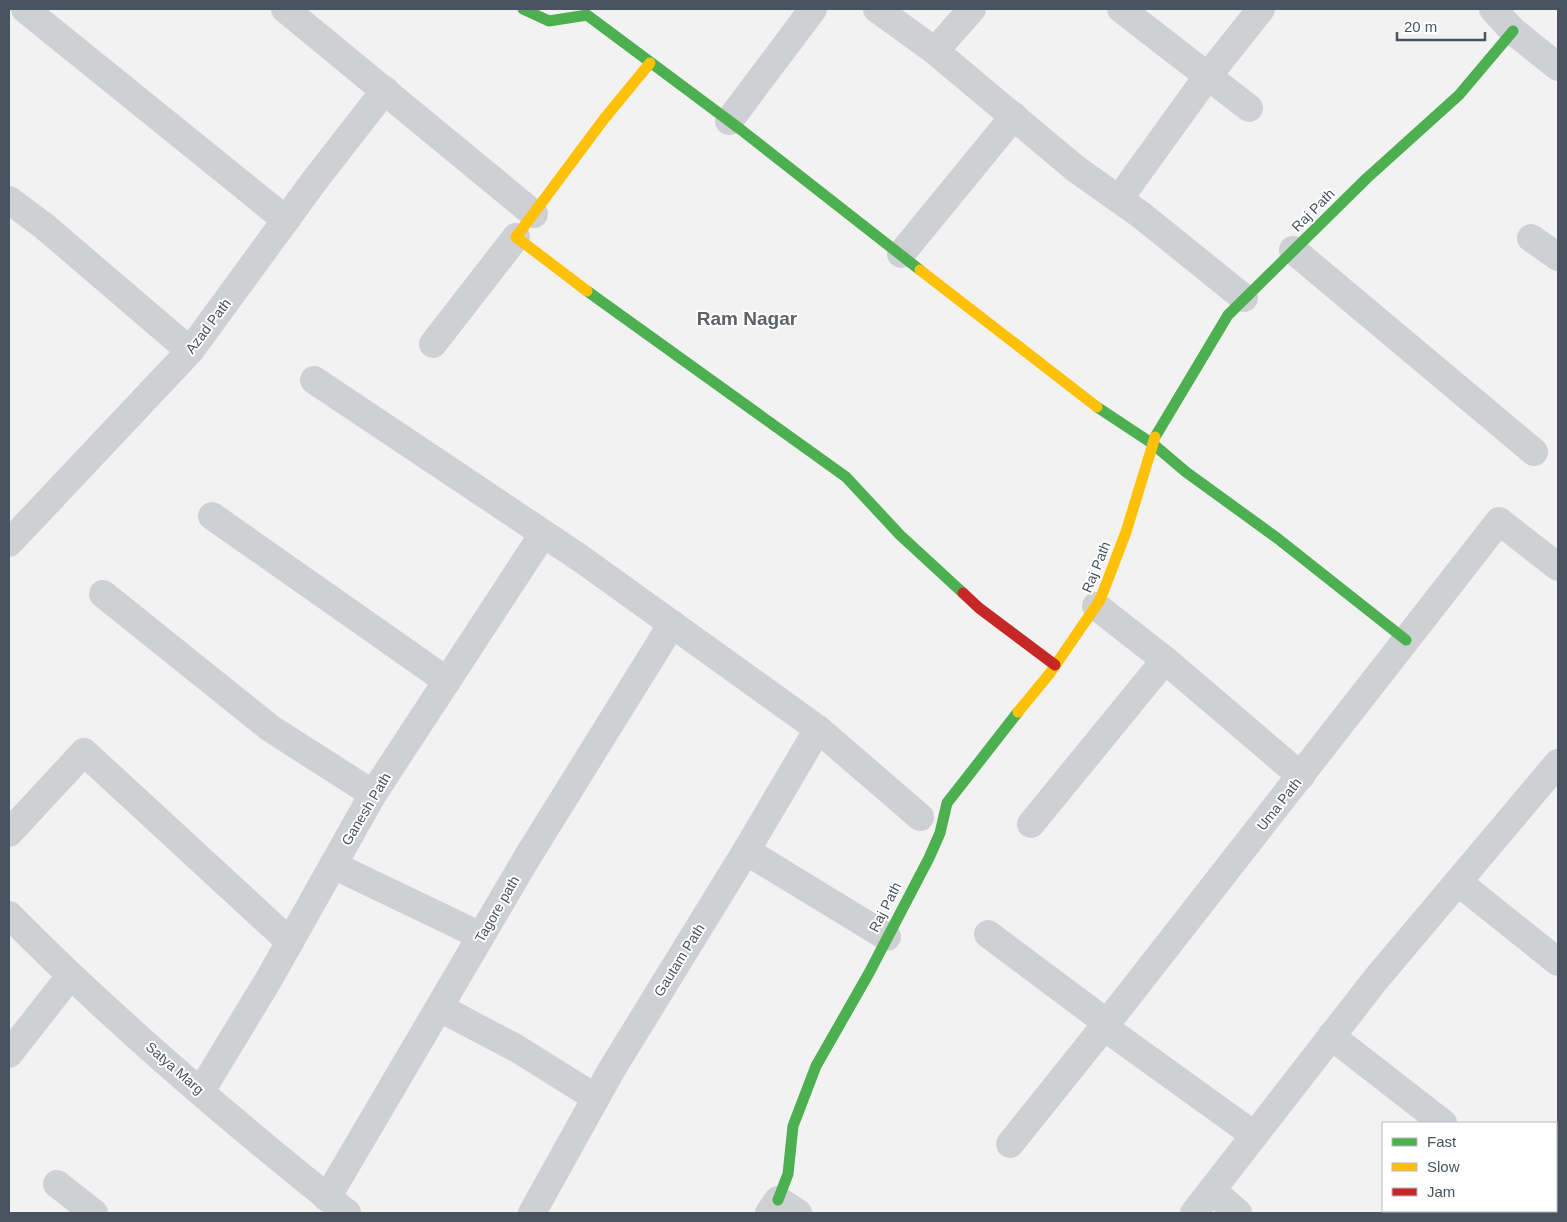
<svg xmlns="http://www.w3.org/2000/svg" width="1567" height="1222" viewBox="0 0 1567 1222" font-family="Arial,sans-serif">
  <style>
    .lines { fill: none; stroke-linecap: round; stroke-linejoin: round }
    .street { stroke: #ced0d3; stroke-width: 28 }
    .fast { stroke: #4caf50; stroke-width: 11 }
    .slow { stroke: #ffc107; stroke-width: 11 }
    .jam { stroke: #c62828; stroke-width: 11 }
    .labels { text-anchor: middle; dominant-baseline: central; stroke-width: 4; stroke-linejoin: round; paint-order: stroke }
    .street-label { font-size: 14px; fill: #49535f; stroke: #fff }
    .district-label { font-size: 19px; font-weight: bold; fill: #5e6167; stroke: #fff }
  </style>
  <rect width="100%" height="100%" fill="#f3f2f2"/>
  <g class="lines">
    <g class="street">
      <polyline points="25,9 286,220"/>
      <polyline points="285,9 534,214"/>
      <polyline points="877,9 935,51"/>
      <polyline points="972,9 935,51 1076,169 1141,215 1244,298"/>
      <polyline points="1121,9 1249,108"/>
      <polyline points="1493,9 1513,31 1558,67"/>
      <polyline points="729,121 813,9"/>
      <polyline points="1119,199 1207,77 1261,9"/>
      <polyline points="9,200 44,226 190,351"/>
      <polyline points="1531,238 1558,257"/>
      <polyline points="1293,250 1534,452"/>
      <polyline points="901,254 1014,116"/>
      <polyline points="433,344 516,237"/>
      <polyline points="314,380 580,558 818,729 746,851"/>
      <polyline points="212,516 447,681"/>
      <polyline points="9,543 190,351 315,180 385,90"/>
      <polyline points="103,594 270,728 373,794"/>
      <polyline points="1096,606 1165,660 1301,776"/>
      <polyline points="818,729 920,817"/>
      <polyline points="1031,824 1165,660"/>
      <polyline points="9,833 84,752 290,942"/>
      <polyline points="333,865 481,936"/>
      <polyline points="1458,882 1558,962"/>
      <path d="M9 915C114 1021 230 1120 347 1213"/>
      <polyline points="988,934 1107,1023"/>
      <polyline points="440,1008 516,1048 596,1098"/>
      <polyline points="1104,1027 1254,1135"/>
      <polyline points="1331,1036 1443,1123"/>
      <polyline points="9,1054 70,976"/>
      <polyline points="201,1091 269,979 373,794 543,534"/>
      <polyline points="1010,1144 1107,1023 1499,521 1558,567"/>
      <polyline points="57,1184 94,1213"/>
      <polyline points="1212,1190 1238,1213"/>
      <polyline points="327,1198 528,856 672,624"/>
      <polyline points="532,1213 612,1069 746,851 887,937"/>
      <polyline points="769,1213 778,1200 798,1213"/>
      <polyline points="1194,1213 1376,979 1558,763"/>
    </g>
    <g class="fast">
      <polyline points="523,9 549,21 587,15 740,129 920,270"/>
      <polyline points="587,291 846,477 900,535 963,593"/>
      <polyline points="1097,407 1153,444 1186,472 1277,538 1406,640"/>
      <polyline points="1155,437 1228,315 1367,178 1459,95 1513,31"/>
      <polyline points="778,1200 788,1174 793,1126 816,1066 869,973 929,858 940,833 947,803 1018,712"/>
    </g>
    <g class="slow">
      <polyline points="920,270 1097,407"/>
      <polyline points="587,291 516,237 604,119 650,63"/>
      <polyline points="1018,712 1050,673 1100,600 1126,532 1155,437"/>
    </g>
    <polyline class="jam" points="963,593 979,608 1055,665"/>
  </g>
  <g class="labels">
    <g class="street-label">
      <text transform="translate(1313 210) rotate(-45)">Raj Path</text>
      <text transform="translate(208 326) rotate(-53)">Azad Path</text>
      <text transform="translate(1096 567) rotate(-68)">Raj Path</text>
      <text transform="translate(1279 804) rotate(-52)">Uma Path</text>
      <text transform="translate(366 809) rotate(-59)">Ganesh Path</text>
      <text transform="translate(885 907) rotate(-63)">Raj Path</text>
      <text transform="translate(497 909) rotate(-60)">Tagore path</text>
      <text transform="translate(679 960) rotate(-58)">Gautam Path</text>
      <text transform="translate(175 1068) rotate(41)">Satya Marg</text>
    </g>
    <g class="district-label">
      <text x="747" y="318">Ram Nagar</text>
    </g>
  </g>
  <rect width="1567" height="1222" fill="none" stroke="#49535f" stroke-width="20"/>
  <rect x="1382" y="1122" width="175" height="90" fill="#ffffff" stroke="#b6babf"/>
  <rect x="1392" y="1138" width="25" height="8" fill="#4caf50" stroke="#b6babf"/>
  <text x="1427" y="1147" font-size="15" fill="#49535f">Fast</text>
  <rect x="1392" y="1163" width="25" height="8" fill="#ffc107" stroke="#b6babf"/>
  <text x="1427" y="1172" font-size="15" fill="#49535f">Slow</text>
  <rect x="1392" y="1188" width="25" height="8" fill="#c62828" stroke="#b6babf"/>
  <text x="1427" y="1197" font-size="15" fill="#49535f">Jam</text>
  <path d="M1397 32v8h88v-8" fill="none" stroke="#49535f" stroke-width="2.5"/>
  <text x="1404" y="32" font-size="15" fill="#49535f" stroke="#ffffff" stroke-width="4" paint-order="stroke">20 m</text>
</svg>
